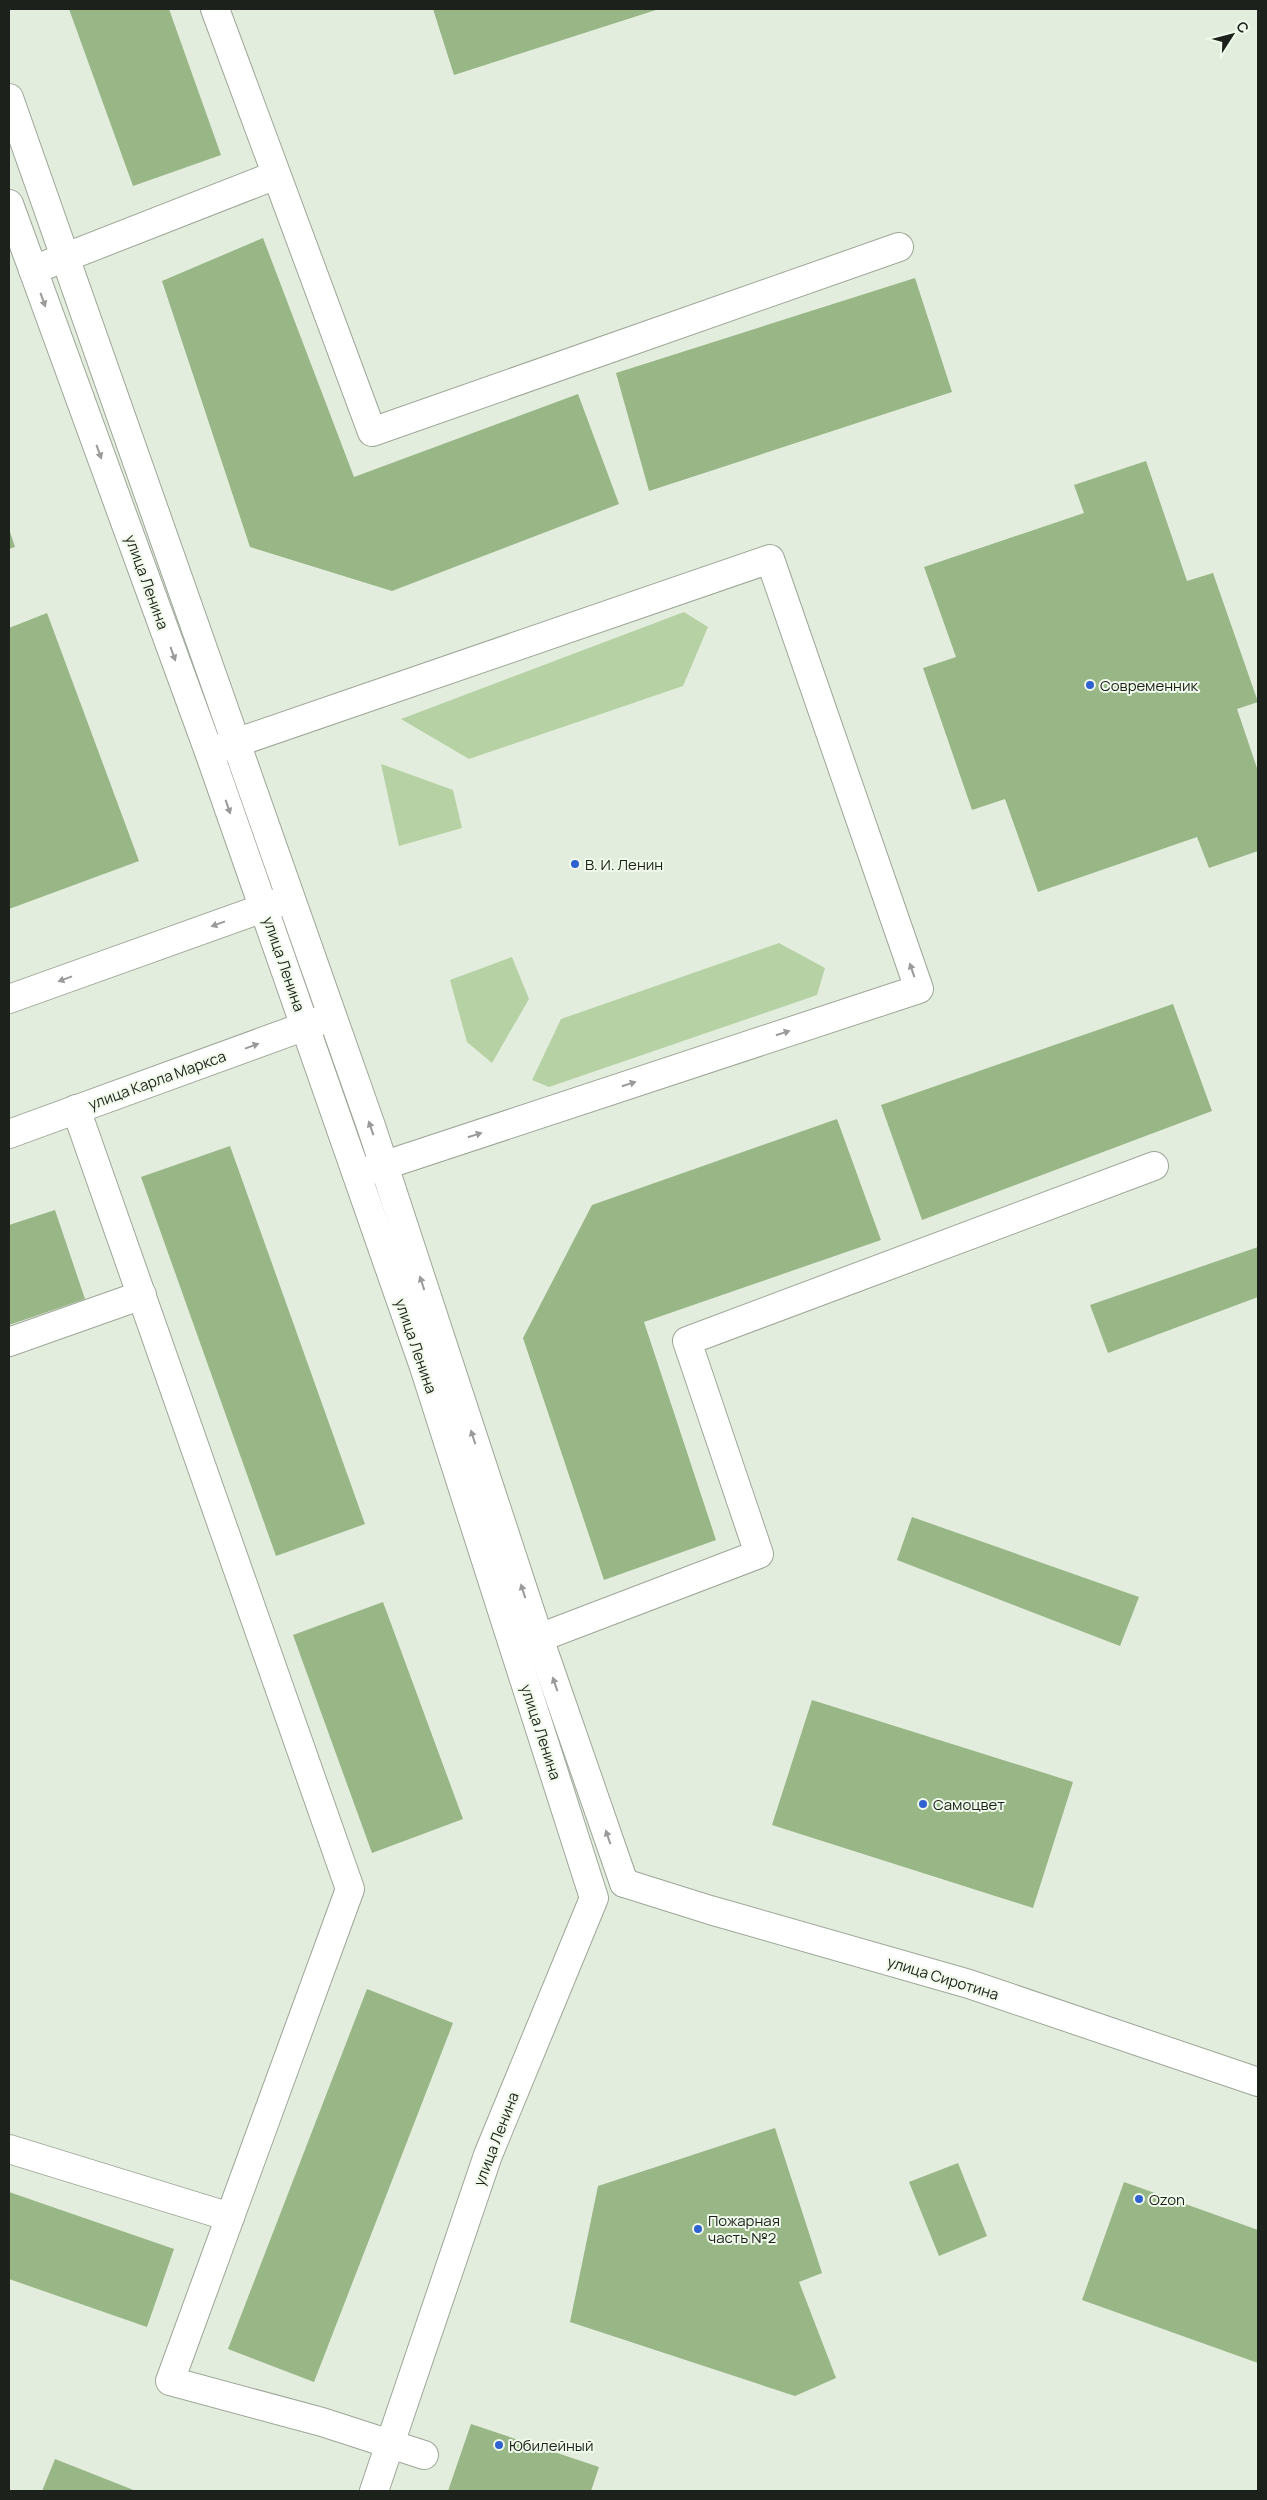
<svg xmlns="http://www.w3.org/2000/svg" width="1267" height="2500" viewBox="0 0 1267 2500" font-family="Manrope,sans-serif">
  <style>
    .green { fill: #b6d2a5 }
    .building { fill: #98b686 }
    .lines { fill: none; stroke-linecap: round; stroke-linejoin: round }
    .minor-casing { stroke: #9da798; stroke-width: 30 }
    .major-casing { stroke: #9da798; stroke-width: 30 }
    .minor { stroke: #fff; stroke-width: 28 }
    .major { stroke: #fff; stroke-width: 28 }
    .oneway { fill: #999b98 }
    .poi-dot { fill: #3061d0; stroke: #f0faeb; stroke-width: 2 }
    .labels { text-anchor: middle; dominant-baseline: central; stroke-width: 4; stroke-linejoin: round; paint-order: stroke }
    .street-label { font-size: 15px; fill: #1d211b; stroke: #f0faeb }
    .poi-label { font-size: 15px; fill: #1d211b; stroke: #f0faeb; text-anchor: start }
  </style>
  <rect width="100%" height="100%" fill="#e3eddd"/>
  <g class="green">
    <polygon points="684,612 708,627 683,686 469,759 401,719"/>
    <polygon points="381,764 453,790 462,828 399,846"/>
    <polygon points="779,943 825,968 817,995 549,1087 532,1080 561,1019"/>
    <polygon points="512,957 529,999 492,1063 467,1042 450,980"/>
  </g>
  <g class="building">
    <polygon points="69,9 169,9 221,155 133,186"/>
    <polygon points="433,9 659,9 454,75"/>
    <polygon points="263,238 354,477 578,394 619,504 392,591 250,547 162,281"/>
    <polygon points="915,278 952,392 649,491 616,373"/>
    <polygon points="1146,461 1187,581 1213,573 1258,702 1237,709 1258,771 1258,851 1209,868 1197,837 1038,892 1005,799 972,810 923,668 956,657 924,567 1084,513 1074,485"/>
    <polygon points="9,529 15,547 9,549"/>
    <polygon points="47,613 139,861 9,909 9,628"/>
    <polygon points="1173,1004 1212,1111 922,1220 881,1105"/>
    <polygon points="837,1119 881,1240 644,1322 716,1540 604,1580 523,1338 592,1205"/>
    <polygon points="230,1146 365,1524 276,1556 141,1177"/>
    <polygon points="55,1210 85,1299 9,1325 9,1225"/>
    <polygon points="1258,1247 1258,1297 1108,1353 1090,1305"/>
    <polygon points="912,1517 1139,1597 1120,1646 897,1560"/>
    <polygon points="383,1602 463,1819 372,1853 293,1635"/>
    <polygon points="812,1700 1073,1782 1033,1908 772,1825"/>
    <polygon points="367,1989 453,2023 314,2382 228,2349"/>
    <polygon points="775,2128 822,2273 799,2282 836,2378 795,2396 570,2322 598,2186"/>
    <polygon points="958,2163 987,2236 939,2256 909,2182"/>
    <polygon points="1124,2182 1258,2230 1258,2363 1082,2300"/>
    <polygon points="9,2192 174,2249 147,2327 9,2279"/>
    <polygon points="471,2424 599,2467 591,2491 448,2491"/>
    <polygon points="55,2459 136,2491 42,2491"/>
  </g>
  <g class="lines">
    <defs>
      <g id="minor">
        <polyline points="215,9 372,432 899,247"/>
        <polyline points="33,270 276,175"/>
        <polyline points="209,752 770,559 919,989 361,1173"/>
        <polyline points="76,1109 350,1889 170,2381 322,2422 424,2455"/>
        <polyline points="9,1342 142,1295"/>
        <polyline points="539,1638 759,1554 687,1341 1154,1166"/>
        <polyline points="9,2149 230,2217"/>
      </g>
      <g id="major">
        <polyline points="9,98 371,1126 539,1638 624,1883"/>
        <polyline points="9,204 209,752 424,1367 594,1898 488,2155 374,2491"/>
        <polyline points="9,999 280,902"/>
        <polyline points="9,1134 322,1020"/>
        <polyline points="624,1883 710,1910 969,1984 1258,2082"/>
      </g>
    </defs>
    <use href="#minor" class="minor-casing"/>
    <use href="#major" class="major-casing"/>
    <use href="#minor" class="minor"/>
    <use href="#major" class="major"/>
  </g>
  <defs><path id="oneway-solid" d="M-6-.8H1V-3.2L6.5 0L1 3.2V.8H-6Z" transform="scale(1.25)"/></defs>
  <g class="oneway">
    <use href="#oneway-solid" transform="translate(43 300) rotate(70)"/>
    <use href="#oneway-solid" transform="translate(99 452) rotate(70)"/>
    <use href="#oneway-solid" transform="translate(173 654) rotate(70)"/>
    <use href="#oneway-solid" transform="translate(228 807) rotate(71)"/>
    <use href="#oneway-solid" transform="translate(218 924) rotate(160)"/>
    <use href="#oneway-solid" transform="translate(912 970) rotate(-109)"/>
    <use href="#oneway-solid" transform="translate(65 979) rotate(160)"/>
    <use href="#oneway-solid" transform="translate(783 1033) rotate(-18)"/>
    <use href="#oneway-solid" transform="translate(252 1046) rotate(-20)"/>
    <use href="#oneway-solid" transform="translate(629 1084) rotate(-18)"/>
    <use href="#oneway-solid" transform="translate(371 1128) rotate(-109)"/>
    <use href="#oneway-solid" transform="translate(475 1135) rotate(-18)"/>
    <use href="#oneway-solid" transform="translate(422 1283) rotate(-108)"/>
    <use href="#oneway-solid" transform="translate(473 1437) rotate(-108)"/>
    <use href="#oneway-solid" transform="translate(523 1591) rotate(-108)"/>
    <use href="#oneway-solid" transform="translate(555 1684) rotate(-109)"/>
    <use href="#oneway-solid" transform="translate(608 1837) rotate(-109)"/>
  </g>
  <g class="poi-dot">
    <circle cx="1090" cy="685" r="5"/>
    <circle cx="575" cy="864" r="5"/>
    <circle cx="923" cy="1804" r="5"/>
    <circle cx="1139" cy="2199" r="5"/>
    <circle cx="698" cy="2229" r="5"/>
    <circle cx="499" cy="2445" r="5"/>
  </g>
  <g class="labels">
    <g class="street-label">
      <text transform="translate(147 582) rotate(70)">улица Ленина</text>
      <text transform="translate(284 964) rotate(71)">улица Ленина</text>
      <text transform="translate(157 1080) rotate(-20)">улица Карла Маркса</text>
      <text transform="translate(416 1346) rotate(71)">улица Ленина</text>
      <text transform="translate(541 1732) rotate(72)">улица Ленина</text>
      <text transform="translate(943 1978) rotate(17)">улица Сиротина</text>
      <text transform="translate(496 2139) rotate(-69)">улица Ленина</text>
    </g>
    <g class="poi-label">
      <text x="1100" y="685">Современник</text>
      <text x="585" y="864">В. И. Ленин</text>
      <text x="933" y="1804">Самоцвет</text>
      <text x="1149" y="2199">Ozon</text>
      <text x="708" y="2220">Пожарная<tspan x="708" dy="17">часть №2</tspan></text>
      <text x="509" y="2445">Юбилейный</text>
    </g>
  </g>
  <rect width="1267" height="2500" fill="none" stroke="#1d211b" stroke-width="20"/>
  <g transform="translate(1232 35) rotate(54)" stroke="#f0faeb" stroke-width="4" paint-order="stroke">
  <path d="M0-4L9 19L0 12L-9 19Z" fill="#1d211b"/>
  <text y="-8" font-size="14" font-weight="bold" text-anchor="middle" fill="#1d211b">С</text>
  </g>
</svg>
